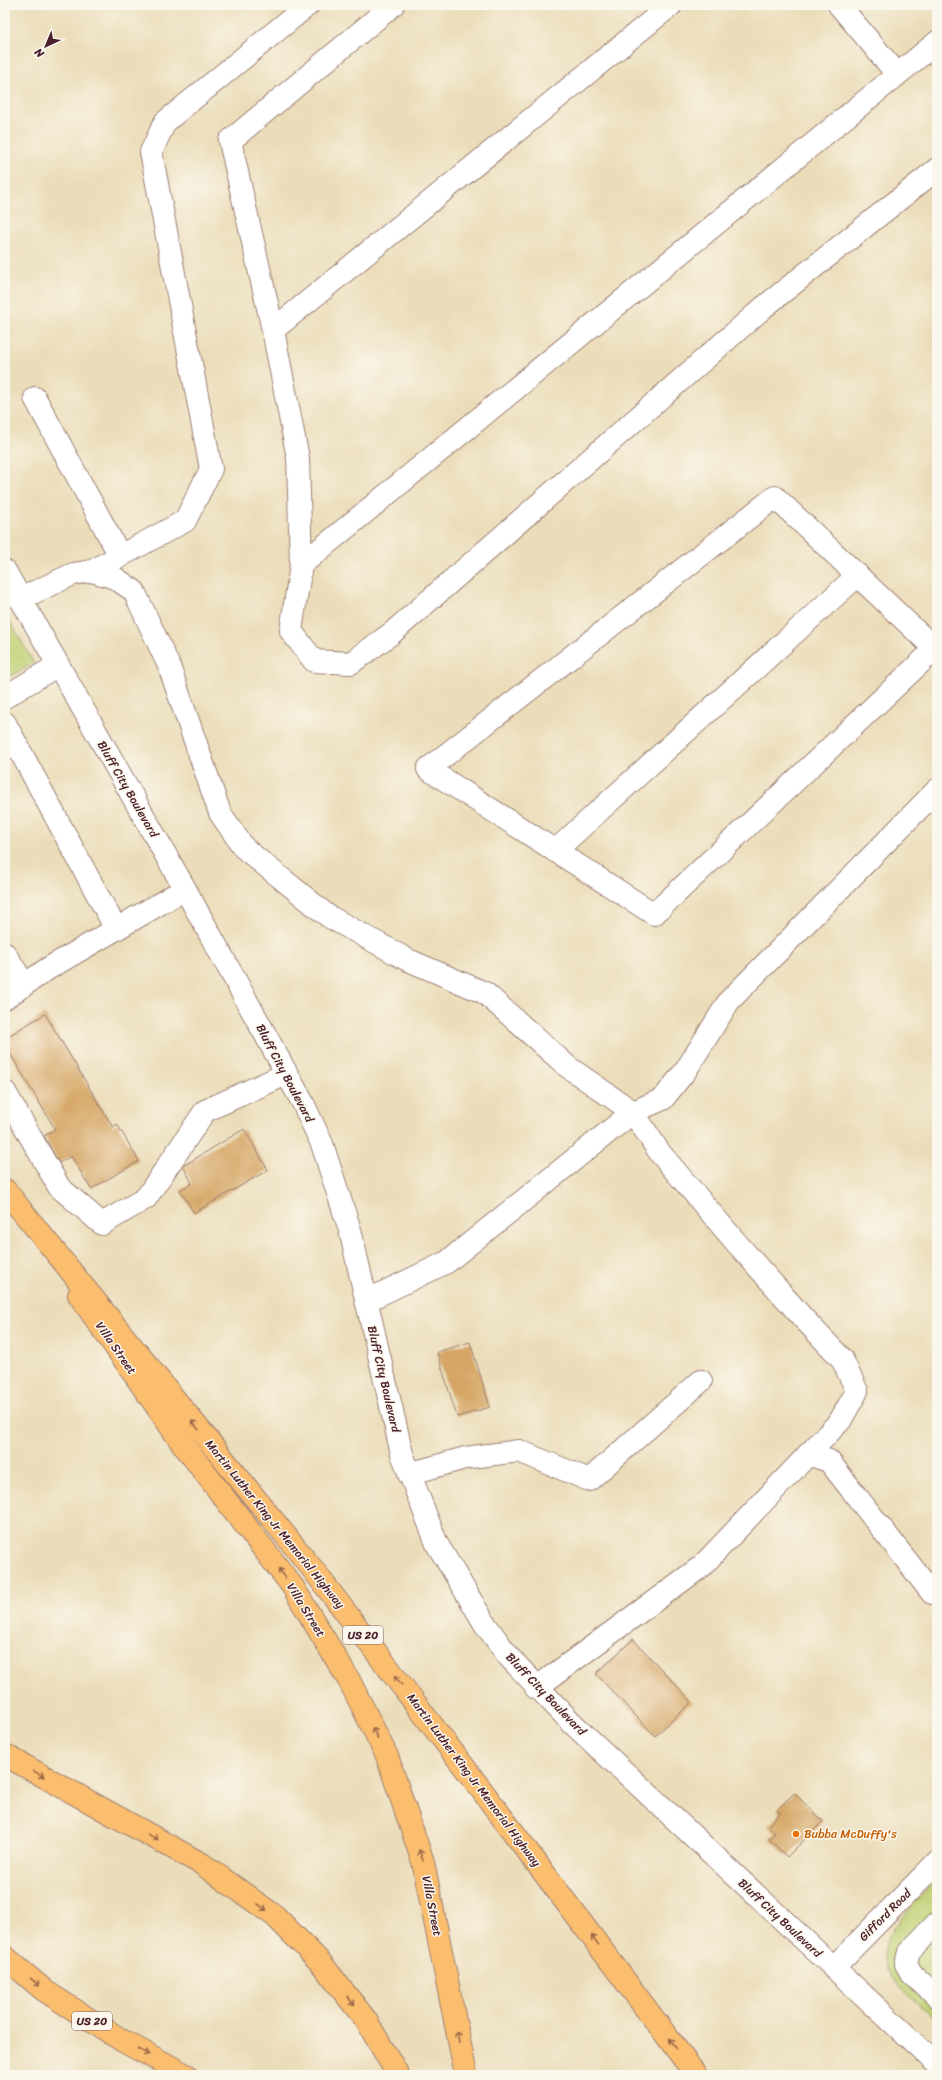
<svg xmlns="http://www.w3.org/2000/svg" width="942" height="2080" viewBox="0 0 942 2080" font-family="Sriracha,sans-serif">
  <style>
    .green { fill: #c0d174; stroke: #857850 }
    .building { fill: #d5a665 }
    .lines { fill: none; stroke-linecap: round; stroke-linejoin: round }
    .minor-casing { stroke: #9a7e72; stroke-width: 24 }
    .major-casing { stroke: #9a7e72; stroke-width: 24 }
    .highway-casing { stroke: #9a7e72; stroke-width: 24 }
    .minor { stroke: #fff; stroke-width: 22 }
    .major { stroke: #fbbd6e; stroke-width: 22 }
    .highway { stroke: #fbbd6e; stroke-width: 22 }
    .oneway { stroke: #9a6649 }
    .food-dot { fill: #e8710a; stroke: #fbf7ec; stroke-width: 1.5 }
    .labels { text-anchor: middle; dominant-baseline: central; stroke-width: 3; stroke-linejoin: round; paint-order: stroke }
    .shield { fill: #fbf7ec; stroke: #7f6065; stroke-width: 1 }
    .shield-label { font-size: 11px; font-weight: bold; fill: #4a1f2b }
    .street-label { font-size: 12px; fill: #4a1f2b; stroke: #fbf7ec }
    .food-label { font-size: 12px; fill: #c56008; stroke: #fbf7ec; text-anchor: start }
  </style>
  <rect width="100%" height="100%" fill="#fbf7ec"/>
  <filter id="ink" filterUnits="userSpaceOnUse"><feTurbulence type="fractalNoise" baseFrequency=".025" numOctaves="2"/><feDisplacementMap in="SourceGraphic" scale="8" xChannelSelector="R" yChannelSelector="G"/><feConvolveMatrix kernelMatrix="1 2 1 2 8 2 1 2 1" color-interpolation-filters="sRGB"/></filter>
  <filter id="wash" filterUnits="userSpaceOnUse"><feTurbulence type="fractalNoise" baseFrequency=".012" numOctaves="4" result="noise"/><feDisplacementMap in="SourceGraphic" scale="16" xChannelSelector="R" yChannelSelector="G"/><feGaussianBlur stdDeviation="0.9" result="paint"/><feColorMatrix in="noise" values="0 0 0 0 0 0 0 0 0 0 0 0 0 0 0 0 0 1.4 0 .05"/><feComposite in="paint" operator="in"/></filter>
  <g filter="url(#wash)">
    <rect width="100%" height="100%" fill="#ebddb9"/>
    <g class="green">
      <polygon points="5,613 34,663 5,679"/>
      <path d="M937 1880V2021C925 2009 891 1983 886 1968 874 1936 917 1901 937 1880Z"/>
    </g>
    <g id="blocks">
      <g class="building">
        <polygon points="45,1014 113,1127 117,1124 139,1161 91,1189 71,1156 59,1163 44,1136 55,1129 5,1045 5,1038"/>
        <polygon points="244,1129 268,1170 194,1213 180,1190 192,1183 183,1166"/>
        <polygon points="470,1342 490,1407 457,1417 437,1352"/>
        <polygon points="633,1639 692,1702 655,1736 596,1674"/>
        <polygon points="794,1793 823,1821 787,1857 769,1839 775,1833 768,1826 780,1813 777,1810"/>
      </g>
    </g>
  </g>
  <g filter="url(#ink)">
    <use href="#blocks" fill-opacity="0" stroke="#9a7e72" stroke-width="1"/>
    <g class="lines">
      <defs>
        <g id="minor">
          <polyline points="393,5 230,141 273,330 671,5"/>
          <polyline points="839,5 897,74"/>
          <polyline points="273,330 298,458 301,565 291,631 314,661 351,663 392,633 764,307 937,169"/>
          <polyline points="35,398 120,556"/>
          <polyline points="301,565 937,42"/>
          <polyline points="5,571 185,889 303,1103 322,1144 350,1230 402,1454 437,1544 485,1624 509,1657 572,1723 937,2064"/>
          <polyline points="92,571 185,521 211,469 151,152 165,122 308,5"/>
          <polyline points="20,599 73,574 92,571 115,578 134,591 169,666 220,813 244,848 328,916 406,959 485,993 568,1067 633,1112 660,1153 734,1240 803,1318 842,1359 857,1391 840,1421 702,1566 536,1688"/>
          <polyline points="935,649 654,914 428,769 775,497 935,649 937,650"/>
          <polyline points="5,697 58,665"/>
          <polyline points="5,723 116,929"/>
          <polyline points="555,851 858,575"/>
          <polyline points="5,954 24,984"/>
          <polyline points="5,998 49,968 185,889"/>
          <polyline points="5,1092 59,1187 102,1224 146,1198 205,1111 286,1074"/>
          <polyline points="366,1301 447,1262 633,1112 663,1099 686,1070 729,1001 937,790"/>
          <polyline points="808,1454 829,1461 932,1593 937,1591"/>
          <polyline points="409,1474 465,1458 519,1451 589,1480 701,1381"/>
          <polyline points="937,1923 909,1952 906,1964 912,1974 937,1997"/>
          <polyline points="833,1968 937,1862"/>
        </g>
        <g id="major">
          <polyline points="79,1295 182,1443 293,1587 350,1682 387,1756 423,1862 466,2075"/>
          <polyline points="5,1755 202,1864 275,1916 321,1963 366,2020 398,2075"/>
        </g>
        <g id="highway">
          <polyline points="5,1190 311,1567 471,1776 696,2075"/>
          <polyline points="5,1957 45,1991 123,2041 186,2075"/>
        </g>
      </defs>
      <use href="#minor" class="minor-casing"/>
      <use href="#major" class="major-casing"/>
      <use href="#highway" class="highway-casing"/>
      <use href="#minor" class="minor"/>
      <use href="#major" class="major"/>
      <use href="#highway" class="highway"/>
    </g>
    <defs><path id="oneway-shaft" d="M-6 0H5M1.5-3L5.5 0L1.5 3" fill="none" stroke-width="1.6" stroke-linecap="round" stroke-linejoin="round"/></defs>
    <g class="oneway">
      <use href="#oneway-shaft" transform="translate(195 1425) rotate(-129)"/>
      <use href="#oneway-shaft" transform="translate(282 1573) rotate(-127)"/>
      <use href="#oneway-shaft" transform="translate(398 1680) rotate(-127)"/>
      <use href="#oneway-shaft" transform="translate(375 1733) rotate(-117)"/>
      <use href="#oneway-shaft" transform="translate(39 1774) rotate(29)"/>
      <use href="#oneway-shaft" transform="translate(153 1837) rotate(29)"/>
      <use href="#oneway-shaft" transform="translate(421 1855) rotate(-109)"/>
      <use href="#oneway-shaft" transform="translate(262 1907) rotate(36)"/>
      <use href="#oneway-shaft" transform="translate(595 1940) rotate(-127)"/>
      <use href="#oneway-shaft" transform="translate(35 1982) rotate(41)"/>
      <use href="#oneway-shaft" transform="translate(351 2001) rotate(53)"/>
      <use href="#oneway-shaft" transform="translate(458 2037) rotate(-101)"/>
      <use href="#oneway-shaft" transform="translate(673 2043) rotate(-127)"/>
      <use href="#oneway-shaft" transform="translate(144 2052) rotate(28)"/>
    </g>
  </g>
  <circle class="food-dot" cx="796" cy="1834" r="4"/>
  <g class="labels">
    <g class="shield">
      <rect x="343" y="1626" width="40" height="18" rx="3"/>
      <rect x="72" y="2012" width="40" height="18" rx="3"/>
    </g>
    <g class="shield-label">
      <text x="363" y="1635">US 20</text>
      <text x="92" y="2021">US 20</text>
    </g>
    <g class="street-label">
      <text transform="translate(128 789) rotate(60)">Bluff City Boulevard</text>
      <text transform="translate(285 1073) rotate(62)">Bluff City Boulevard</text>
      <text transform="translate(116 1348) rotate(55)">Villa Street</text>
      <text transform="translate(384 1379) rotate(77)">Bluff City Boulevard</text>
      <text transform="translate(275 1524) rotate(51)">Martin Luther King Jr Memorial Highway</text>
      <text transform="translate(306 1610) rotate(58)">Villa Street</text>
      <text transform="translate(546 1694) rotate(46)">Bluff City Boulevard</text>
      <text transform="translate(474 1780) rotate(53)">Martin Luther King Jr Memorial Highway</text>
      <text transform="translate(432 1906) rotate(79)">Villa Street</text>
      <text transform="translate(885 1915) rotate(-45)">Gifford Road</text>
      <text transform="translate(780 1918) rotate(43)">Bluff City Boulevard</text>
    </g>
    <g class="food-label">
      <text x="804" y="1834">Bubba McDuffy's</text>
    </g>
  </g>
  <rect width="942" height="2080" fill="none" stroke="#fbf7ec" stroke-width="20"/>
  <g transform="translate(46 46) rotate(224)" stroke="#fbf7ec" stroke-width="3" paint-order="stroke">
  <path d="M0-3L7 15L0 10L-7 15Z" fill="#4a1f2b"/>
  <text y="-6" font-size="11" font-weight="bold" text-anchor="middle" fill="#4a1f2b">N</text>
  </g>
</svg>
